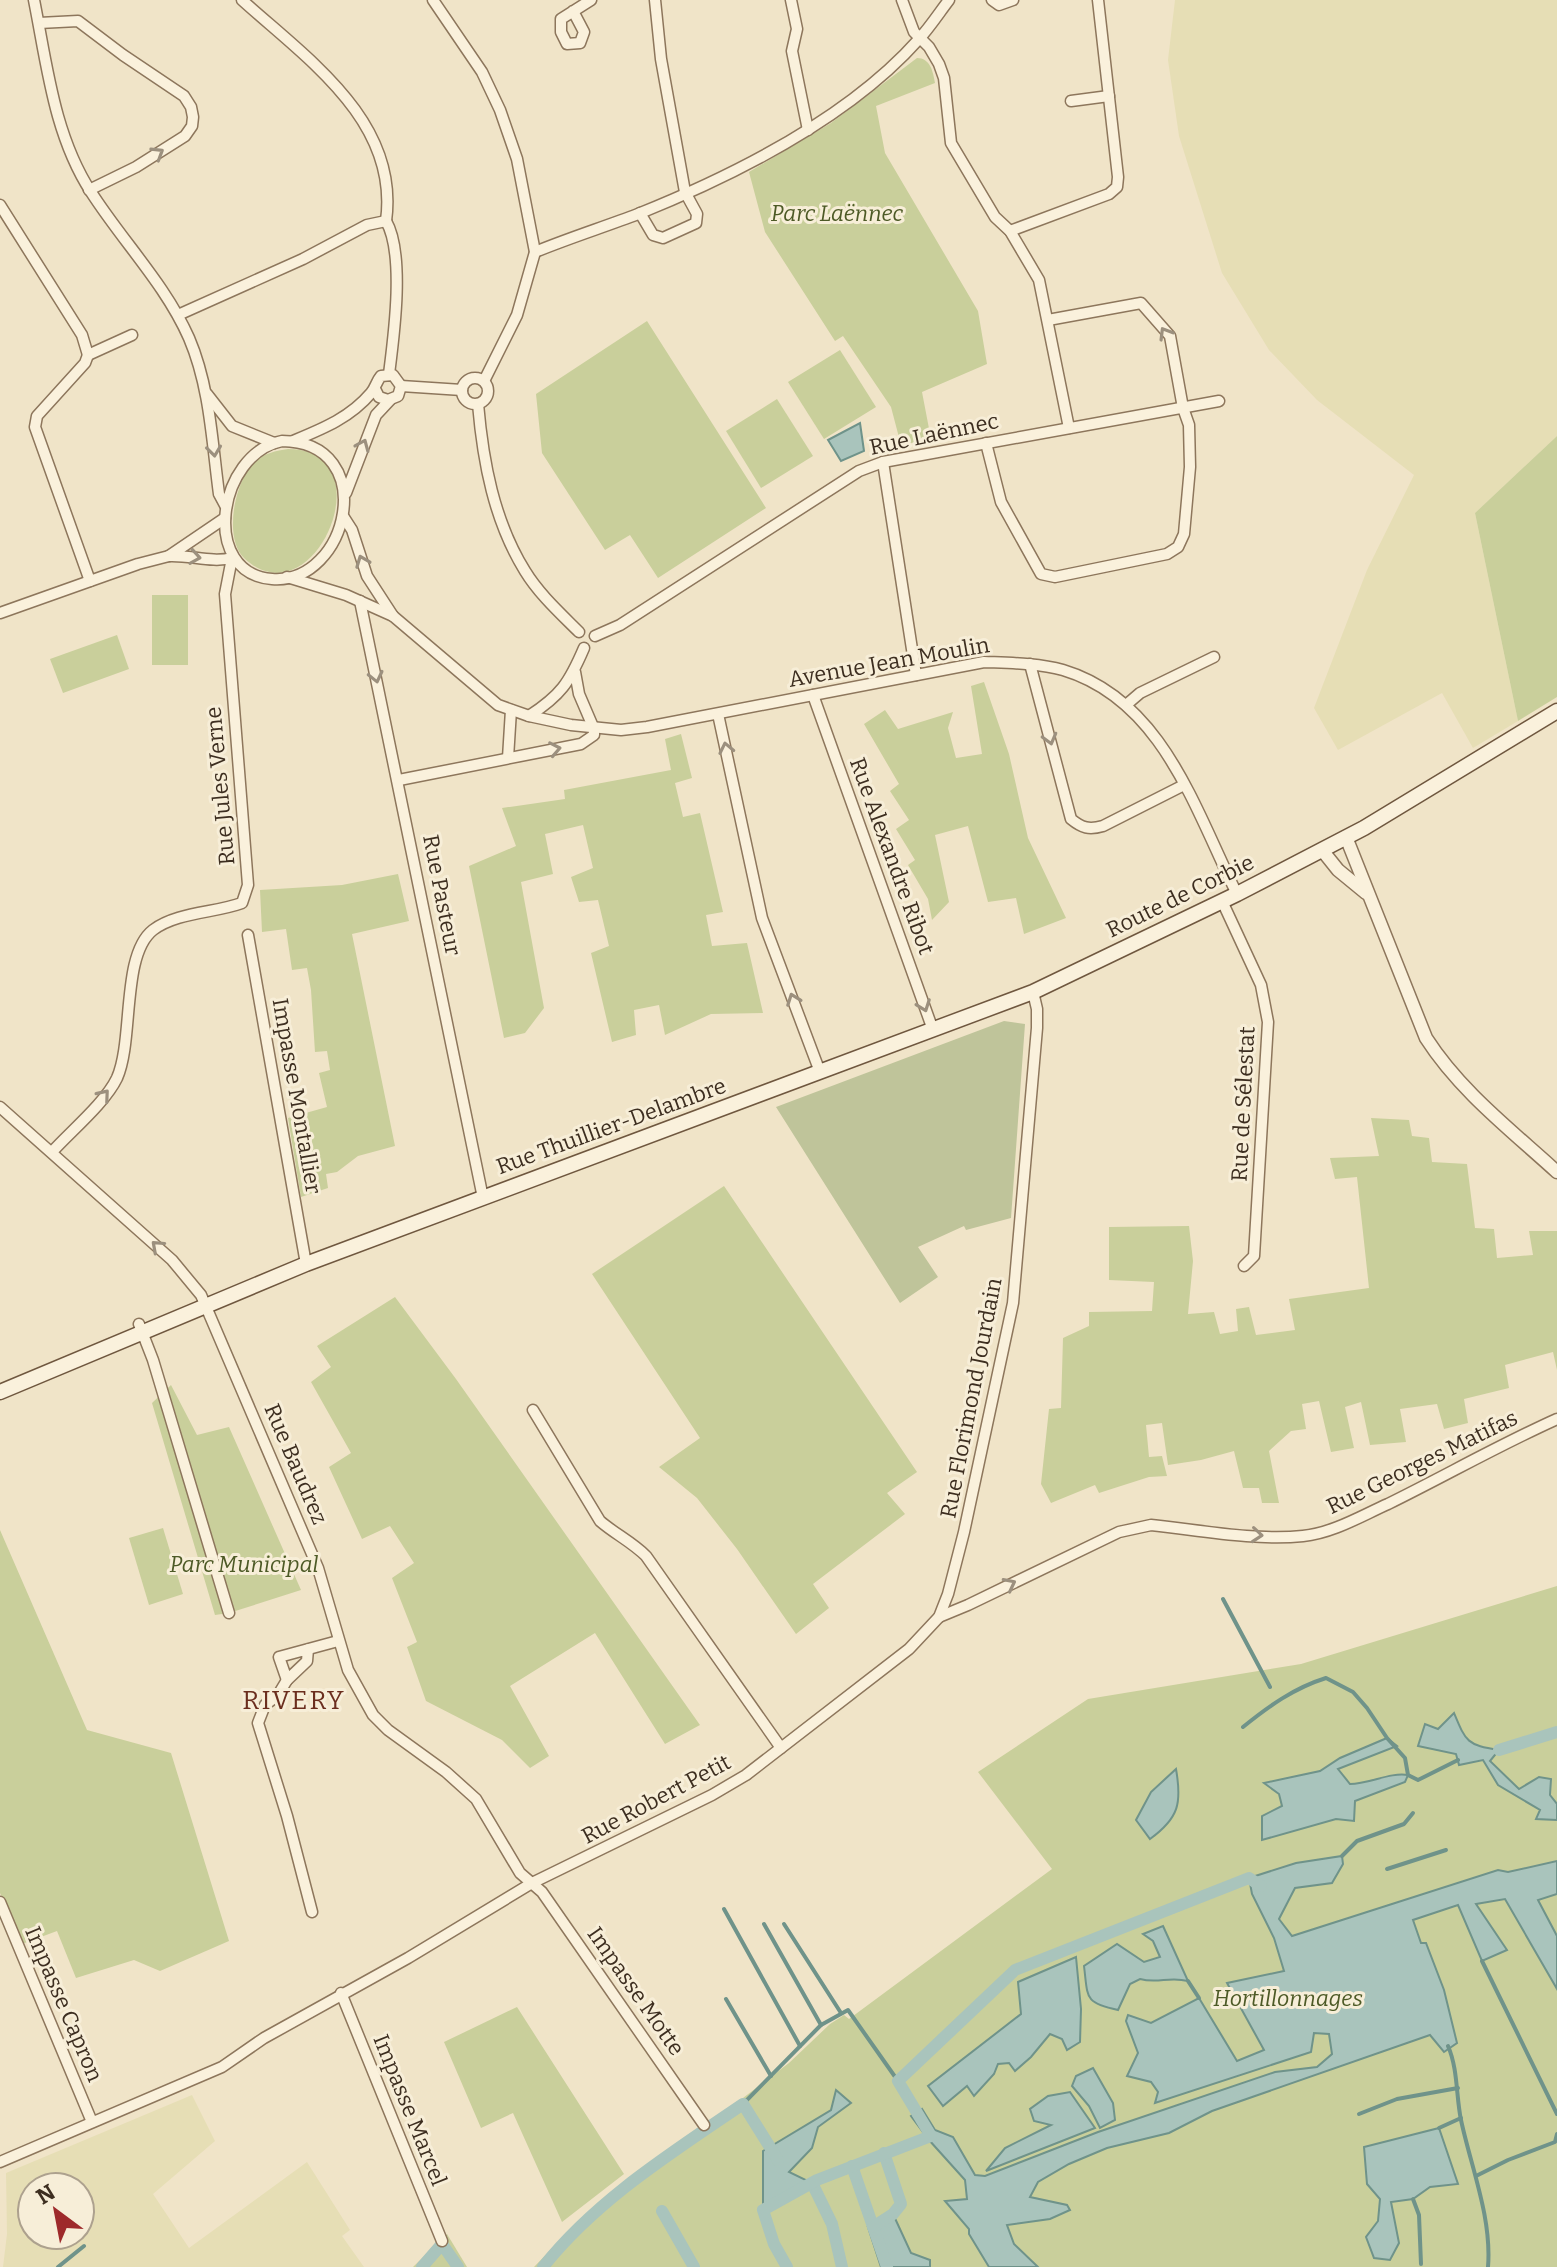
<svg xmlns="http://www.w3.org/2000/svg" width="1557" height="2267" viewBox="0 0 1557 2267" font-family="Bitter,serif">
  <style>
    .farmland { fill: #e6deb5; fill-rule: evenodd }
    .green { fill: #c9cf9b }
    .cemetery { fill: #bfc49a }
    .water { fill: #a9c4bc; stroke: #6f938a; stroke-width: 2 }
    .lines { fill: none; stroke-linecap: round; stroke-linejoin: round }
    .stream { stroke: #6f938a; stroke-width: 4 }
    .canal { stroke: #a9c4bc; stroke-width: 12 }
    .minor-casing { stroke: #8d765c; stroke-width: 13 }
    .tertiary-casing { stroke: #8d765c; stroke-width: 15 }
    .secondary-casing { stroke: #6f573f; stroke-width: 17 }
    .minor { stroke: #faf1dc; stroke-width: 10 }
    .tertiary { stroke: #faf1dc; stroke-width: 12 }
    .secondary { stroke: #faf1dc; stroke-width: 14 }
    .oneway { stroke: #9c907e }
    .labels { text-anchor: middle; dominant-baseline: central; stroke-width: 6; stroke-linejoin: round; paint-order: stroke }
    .park-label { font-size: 22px; font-style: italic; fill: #4d5a26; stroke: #f7eed8 }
    .street-label { font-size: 22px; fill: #3d2e20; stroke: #f7eed8 }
    .quarter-label { font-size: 26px; letter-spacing: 2px; fill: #6b2e1e; stroke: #f7eed8 }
  </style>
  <rect width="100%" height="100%" fill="#f0e4c8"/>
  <g class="farmland">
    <polygon points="1175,0 1557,0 1557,436 1475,513 1518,721 1473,748 1442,693 1338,750 1314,708 1367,570 1414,475 1317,400 1269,350 1222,273 1179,136 1168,60"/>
    <path d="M192 2095 215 2141 153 2194 189 2248 307 2162 350 2230 342 2236 364 2267H3L7 2234 6 2173ZM32 2187H80V2235H32Z"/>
  </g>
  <g class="green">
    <path d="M917 58C930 58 933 71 935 83L876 106 885 153 978 311 987 364 922 392 931 439 901 445 891 407 843 336 835 341 765 232 749 172 831 123Z"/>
    <polygon points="647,321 766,508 658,578 630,535 605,550 542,453 536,394"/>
    <polygon points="840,350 876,407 824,439 788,382"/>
    <polygon points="777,399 813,456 761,488 726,431"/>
    <polygon points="1557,436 1557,697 1518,721 1475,513"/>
    <path d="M288 449C388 449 314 624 244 558 223 537 235 481 254 462 264 453 276 451 288 449Z"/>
    <rect x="152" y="595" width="36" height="70"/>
    <polygon points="117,635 129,669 63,693 50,659"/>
    <polygon points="984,682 1009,754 1028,838 1066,918 1024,934 1016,898 988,902 968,826 935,835 949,902 932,920 928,899 908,865 915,860 896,829 909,820 890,791 899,784 864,724 885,710 898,729 953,712 948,728 956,758 982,754 971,686"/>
    <polygon points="681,734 692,778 675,783 683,817 700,813 723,912 706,915 712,946 747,943 763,1013 711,1014 665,1035 659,1005 634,1010 636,1035 612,1042 591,953 609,946 598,900 579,902 571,877 593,868 583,825 545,834 553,874 521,882 544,1008 525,1033 504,1038 469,866 516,846 502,808 565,799 564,790 671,770 665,739"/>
    <polygon points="398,874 409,921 352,934 395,1146 358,1156 337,1172 326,1174 328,1188 301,1197 288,1118 327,1107 319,1073 330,1070 327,1051 315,1052 311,990 307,968 292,970 286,929 262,932 260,890 342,885"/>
    <polygon points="1371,1118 1409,1120 1412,1136 1429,1138 1432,1162 1467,1164 1475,1228 1494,1229 1497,1258 1533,1255 1529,1231 1557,1231 1557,1370 1553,1352 1505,1365 1509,1388 1464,1399 1468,1423 1444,1429 1437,1404 1400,1409 1406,1442 1370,1445 1361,1402 1345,1407 1354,1448 1331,1452 1319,1401 1302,1404 1306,1429 1291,1431 1269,1451 1279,1503 1262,1503 1259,1488 1243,1488 1234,1451 1201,1460 1168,1465 1162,1423 1146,1425 1149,1457 1162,1456 1167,1476 1149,1477 1099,1493 1095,1485 1051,1503 1041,1484 1049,1409 1061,1408 1063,1338 1089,1326 1089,1312 1152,1311 1154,1282 1109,1280 1109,1227 1189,1226 1193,1261 1188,1314 1214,1312 1220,1334 1238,1331 1236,1309 1249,1307 1256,1335 1295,1330 1289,1299 1369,1288 1357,1177 1335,1179 1330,1158 1379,1156"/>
    <polygon points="724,1186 917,1472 887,1493 905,1514 813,1584 829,1608 796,1634 737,1549 697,1498 659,1467 700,1438 592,1274"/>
    <polygon points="395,1297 456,1379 700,1725 665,1744 595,1633 510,1686 549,1756 530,1768 502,1740 426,1701 407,1647 417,1642 392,1578 414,1563 390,1526 362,1539 329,1467 351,1453 311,1382 331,1367 317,1346"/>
    <polygon points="171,1385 197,1435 229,1427 301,1590 229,1613 215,1615 152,1403"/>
    <polygon points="163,1528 183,1594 149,1605 129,1538"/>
    <polygon points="0,1530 87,1730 171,1753 229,1941 160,1971 134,1960 76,1978 57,1931 22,1944 0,1893"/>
    <polygon points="1557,1586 1557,2267 534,2267 562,2238 613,2197 789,2063 830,2024 844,2015 849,2019 1052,1869 978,1772 1088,1699 1301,1664"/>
    <polygon points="517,2007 624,2174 562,2222 513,2113 481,2128 444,2042"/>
    <polygon points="447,2234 467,2267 413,2267"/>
  </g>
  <polygon class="cemetery" points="1004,1021 1025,1024 1011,1218 966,1230 964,1226 918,1247 938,1277 900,1303 776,1107"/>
  <g class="water">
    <polygon points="860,423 864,451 841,461 828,440"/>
    <path d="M1454 1713C1466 1742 1467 1745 1499 1750L1490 1761 1519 1789 1539 1777 1551 1779 1550 1795 1557 1804V1820L1536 1819 1540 1810 1498 1785 1483 1760 1459 1765 1456 1754 1418 1746 1425 1724 1438 1729Z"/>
    <path d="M1387 1738 1397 1746 1338 1769 1350 1784C1369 1784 1390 1772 1408 1775L1405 1782 1355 1801 1354 1821 1336 1819 1262 1840V1816L1282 1806 1279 1794 1264 1783 1320 1771 1340 1758Z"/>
    <path d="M1176 1769C1182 1803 1179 1818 1150 1839L1136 1820 1151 1792Z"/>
    <polygon points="1342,1856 1343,1864 1332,1883 1295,1888 1279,1919 1292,1936 1498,1870 1508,1872 1557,1861 1557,1894 1538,1900 1557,1936 1557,1989 1505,1899 1476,1904 1507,1950 1482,1961 1458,1905 1413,1920 1421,1943 1426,1943 1444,1990 1457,2043 1444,2052 1430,2035 1212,2111 1169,2133 1107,2148 1069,2164 1038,2182 1030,2197 1067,2205 1070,2210 1050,2219 1007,2225 1014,2244 1038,2267 989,2267 969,2234 969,2229 945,2201 967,2199 965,2180 929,2140 911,2116 922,2109 935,2130 953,2137 975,2175 985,2176 1098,2132 1275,2072 1317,2067 1332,2054 1329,2034 1314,2033 1311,2052 1155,2103 1158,2092 1151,2082 1127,2076 1138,2053 1126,2021 1128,2015 1151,2023 1199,1998 1237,2061 1264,2050 1227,1983 1284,1971 1274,1938 1252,1894 1249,1878 1296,1863"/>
    <path d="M1163 1926 1188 1981C1169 1976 1158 1984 1140 1979L1130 1984 1118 2010C1084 2003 1088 1998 1084 1966L1117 1944 1144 1962 1160 1957 1153 1941 1143 1934Z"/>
    <polygon points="1076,1957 1081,2009 1080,2042 1067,2050 1062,2039 1050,2034 1031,2057 1015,2071 1009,2063 998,2064 994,2074 974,2096 967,2086 943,2106 928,2086 1021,2014 1018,1982"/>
    <polygon points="1093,2068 1113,2103 1115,2120 1100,2128 1089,2106 1072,2086 1076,2076"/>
    <polygon points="836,2090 851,2103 818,2127 812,2148 789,2172 812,2183 763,2210 763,2151 831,2110"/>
    <polygon points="1070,2092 1095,2128 986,2171 1005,2148 1051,2125 1034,2121 1030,2109 1048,2096"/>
    <polygon points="1439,2128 1458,2184 1430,2187 1413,2199 1391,2202 1399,2243 1390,2260 1374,2258 1366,2237 1378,2221 1380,2199 1367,2184 1364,2147"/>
    <polygon points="893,2214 911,2253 930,2260 930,2267 881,2267 868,2227 873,2227"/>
  </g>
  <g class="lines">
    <g class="stream">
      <polyline points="1223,1599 1270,1687"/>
      <path d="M1243 1727C1269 1706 1294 1688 1326 1678L1353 1692 1367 1708 1387 1738 1405 1758 1408 1775 1418 1780 1458 1760"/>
      <polyline points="1342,1856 1357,1841 1404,1824 1413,1813"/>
      <polyline points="1387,1869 1446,1850"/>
      <polyline points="724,1909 800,2046"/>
      <polyline points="764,1924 821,2025"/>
      <polyline points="784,1924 841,2013"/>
      <polyline points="1482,1961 1557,2114"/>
      <polyline points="1188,1981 1199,1998"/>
      <polyline points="726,1999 771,2076"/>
      <path d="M1448 2046C1458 2069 1456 2096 1461 2120 1471 2167 1492 2218 1488 2267"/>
      <polyline points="743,2104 821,2025 848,2010 898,2081"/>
      <polyline points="1359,2114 1397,2099 1458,2088"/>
      <polyline points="1439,2128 1461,2118"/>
      <polyline points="1476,2176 1508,2160 1555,2142 1557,2134"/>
      <polyline points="1413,2199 1419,2215 1421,2264"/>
      <polyline points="58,2267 84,2246"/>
    </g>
    <g class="canal">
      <polyline points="1499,1750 1557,1732"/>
      <polyline points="852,2166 887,2267"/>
      <polyline points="812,2183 832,2224 842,2267"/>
      <polyline points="662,2211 694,2267"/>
      <polyline points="873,2227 893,2214 901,2204 884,2153"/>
      <polyline points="422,2267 442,2244 458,2267"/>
      <path d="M543 2267C597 2199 673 2152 743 2104L778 2160"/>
      <polyline points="787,2267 774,2244 763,2210 817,2180 931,2136 898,2081 1015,1970 1249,1878 1261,1886"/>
    </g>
    <defs>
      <g id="minor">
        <path d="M34 0C47 65 54 135 91 192 123 242 165 284 189 338 210 387 212 442 219 494L226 507"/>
        <path d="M242 0C306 58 400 121 386 221"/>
        <polyline points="433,0 482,72 500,110 517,159 535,252 517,315 484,381"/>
        <polyline points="791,0 797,29 792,51 808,130"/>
        <polyline points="902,0 914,32 929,47 939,64 944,78 951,143 995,217 1010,231 1039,280 1069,428"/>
        <polyline points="992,0 999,5 1013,0"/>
        <polyline points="573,11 584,32 580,43 567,44 561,32 561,19 591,0"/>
        <polyline points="39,23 78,21 123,55 184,96 191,107 193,117 192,126 185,136 136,167 89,190"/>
        <polyline points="1071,101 1109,96"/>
        <polyline points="0,205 82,335 88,355"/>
        <polyline points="640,213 653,235 663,238 696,223 697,214 685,192 661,59 655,0"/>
        <path d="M386 221C405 254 394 335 389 374"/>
        <polyline points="1010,231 1109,194 1117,187 1118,177 1098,0"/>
        <path d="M535 252C569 238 604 227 638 214 735 175 849 118 919 39 930 27 939 13 949 0"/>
        <polyline points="178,315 303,259 367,225 386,221"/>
        <polyline points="88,355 85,363 37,416 35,427 90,581"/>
        <polyline points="88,355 132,335"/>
        <circle cx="475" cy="391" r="13"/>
        <polyline points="401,386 462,390"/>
        <polyline points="207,394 232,426 274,443"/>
        <path d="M478 404C483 462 494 521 525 571 539 594 560 613 579 632"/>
        <path d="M282 441C381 442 349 585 272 579 200 574 217 454 282 441Z"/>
        <path d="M293 441C322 429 350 418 371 393 376 387 376 382 381 376L393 375 401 386 398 396 388 400 379 397 375 389"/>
        <polyline points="986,443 1001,502 1041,574 1055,577 1167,554 1178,547 1184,534 1190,467 1189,425 1183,408 1170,336 1141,303 1048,320"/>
        <polyline points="883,462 916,675"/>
        <polyline points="346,493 376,415 390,400"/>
        <polyline points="343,516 352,530 367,576 393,616"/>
        <path d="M287 577 346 595 393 616 498 705 529 716 571 725 621 730 647 727 984 662C1010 663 1038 663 1063 670 1163 700 1195 810 1237 894"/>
        <polyline points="360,601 483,1198"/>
        <polyline points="0,613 138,564 169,556"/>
        <polyline points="595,636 620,625 859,471 883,462 1219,401"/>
        <path d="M1030 664 1071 819C1082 828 1089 830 1103 826L1184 785"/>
        <polyline points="813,695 933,1030"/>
        <polyline points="1126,705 1140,693 1214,657"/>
        <polyline points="718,714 762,918 820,1072"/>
        <path d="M529 716C561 695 569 683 584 648"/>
        <polyline points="508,758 511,710"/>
        <polyline points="399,780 581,744 594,735 594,729 579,694 575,672"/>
        <polyline points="1222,901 1261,985 1268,1022 1254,1256 1244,1266"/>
        <polyline points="248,935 306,1264"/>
        <polyline points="0,1107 172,1260 201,1295 318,1568 348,1670 373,1715 388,1730 446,1772 476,1799 520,1873 542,1892 704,2125"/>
        <path d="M52 1152C71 1131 105 1103 117 1078 134 1040 121 955 153 930 177 912 215 913 242 903L248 885 225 594 232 558C211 563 191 555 169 556L225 518"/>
        <polyline points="139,1324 153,1360 229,1613"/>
        <path d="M533 1410 600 1521C615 1534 632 1542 646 1556L781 1748"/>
        <path d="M939 1617 968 1605 1119 1532 1151 1525C1199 1530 1255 1541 1303 1536 1333 1533 1361 1516 1388 1504 1445 1476 1499 1445 1557 1419"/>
        <polyline points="308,1649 307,1661 287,1680 279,1657 338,1641"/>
        <polyline points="287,1680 278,1695 265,1705 258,1723 287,1816 312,1912"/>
        <polyline points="0,1902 92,2122"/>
        <polyline points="341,1993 442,2241"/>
        <polyline points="0,2162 222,2067 264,2038 408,1958 532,1883 712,1795 746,1775 909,1649 939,1617 948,1594 964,1532 1013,1303 1037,1028 1037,1009 1033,992"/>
      </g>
      <g id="tertiary">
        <path d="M1346 837 1426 1038C1460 1091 1511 1130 1557 1172"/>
        <polyline points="1322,850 1338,870 1366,893"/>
      </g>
      <polyline id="secondary" points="0,1392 306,1264 1033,992 1237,894 1364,828 1557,711"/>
    </defs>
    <use href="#minor" class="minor-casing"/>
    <use href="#tertiary" class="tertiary-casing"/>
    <use href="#secondary" class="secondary-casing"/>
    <use href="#minor" class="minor"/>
    <use href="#tertiary" class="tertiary"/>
    <use href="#secondary" class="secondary"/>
  </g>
  <defs><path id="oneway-chevron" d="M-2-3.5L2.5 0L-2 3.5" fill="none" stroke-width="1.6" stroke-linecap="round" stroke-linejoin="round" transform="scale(2)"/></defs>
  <g class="oneway">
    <use href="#oneway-chevron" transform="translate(158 153) rotate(-32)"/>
    <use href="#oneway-chevron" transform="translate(1165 333) rotate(-121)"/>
    <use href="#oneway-chevron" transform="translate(363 445) rotate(-67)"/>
    <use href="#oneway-chevron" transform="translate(214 451) rotate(83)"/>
    <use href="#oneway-chevron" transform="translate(195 557) rotate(9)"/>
    <use href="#oneway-chevron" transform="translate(362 561) rotate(-111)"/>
    <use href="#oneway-chevron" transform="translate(376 677) rotate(77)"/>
    <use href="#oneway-chevron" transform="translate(1050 739) rotate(75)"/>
    <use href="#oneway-chevron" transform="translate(726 748) rotate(-102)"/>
    <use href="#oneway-chevron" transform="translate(555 749) rotate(-11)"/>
    <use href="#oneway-chevron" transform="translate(793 999) rotate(-110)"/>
    <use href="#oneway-chevron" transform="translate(924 1006) rotate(70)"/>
    <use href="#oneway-chevron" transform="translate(104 1095) rotate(-50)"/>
    <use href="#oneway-chevron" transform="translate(157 1246) rotate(-138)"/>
    <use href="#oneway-chevron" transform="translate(1257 1535) rotate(5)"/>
    <use href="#oneway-chevron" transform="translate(1010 1584) rotate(-27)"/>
  </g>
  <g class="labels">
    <g class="park-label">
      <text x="837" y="213">Parc Laënnec</text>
      <text x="244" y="1564">Parc Municipal</text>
      <text x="1288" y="1998">Hortillonnages</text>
    </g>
    <g class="street-label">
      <text transform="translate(934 434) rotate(-12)">Rue Laënnec</text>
      <text transform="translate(889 662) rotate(-10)">Avenue Jean Moulin</text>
      <text transform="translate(220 786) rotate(-95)">Rue Jules Verne</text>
      <text transform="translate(892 856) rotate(70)">Rue Alexandre Ribot</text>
      <text transform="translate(442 895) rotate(79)">Rue Pasteur</text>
      <text transform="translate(1180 896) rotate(-26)">Route de Corbie</text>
      <text transform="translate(297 1096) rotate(80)">Impasse Montallier</text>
      <text transform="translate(1243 1104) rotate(-87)">Rue de Sélestat</text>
      <text transform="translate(611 1126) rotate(-20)">Rue Thuillier-Delambre</text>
      <text transform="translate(971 1398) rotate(-79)">Rue Florimond Jourdain</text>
      <text transform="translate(1422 1462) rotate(-26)">Rue Georges Matifas</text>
      <text transform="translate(296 1464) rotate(67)">Rue Baudrez</text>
      <text transform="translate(656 1799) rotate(-28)">Rue Robert Petit</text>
      <text transform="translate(636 1991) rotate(55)">Impasse Motte</text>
      <text transform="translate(64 2004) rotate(67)">Impasse Capron</text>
      <text transform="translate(410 2110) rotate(68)">Impasse Marcel</text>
    </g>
    <g class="quarter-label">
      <text x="294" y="1700">RIVERY</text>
    </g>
  </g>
  <g transform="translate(56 2211) rotate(328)"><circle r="38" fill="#f7eed8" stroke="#ada18e" stroke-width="2"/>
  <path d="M0-6L14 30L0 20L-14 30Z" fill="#9e2a2b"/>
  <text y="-12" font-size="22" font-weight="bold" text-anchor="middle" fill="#3d2e20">N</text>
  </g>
</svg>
